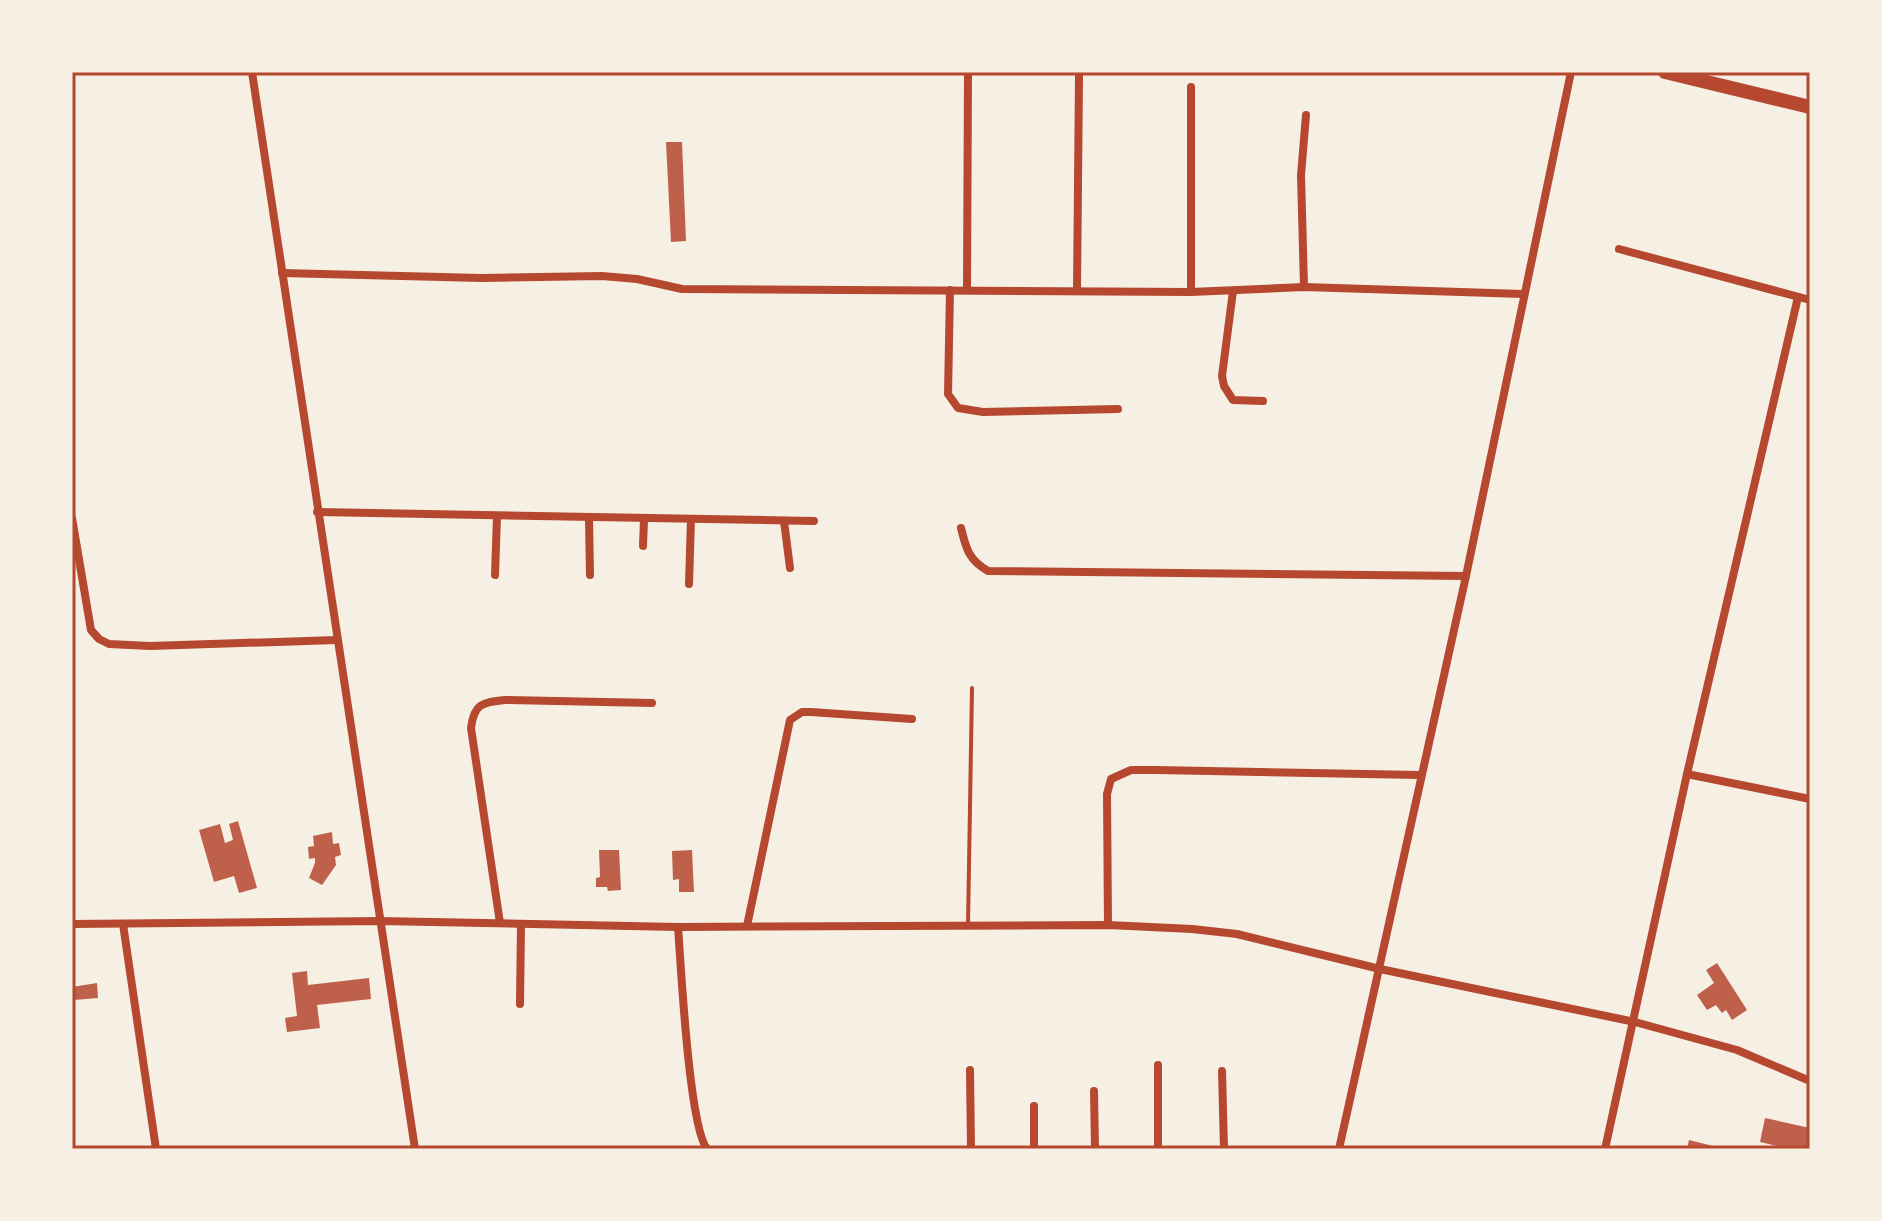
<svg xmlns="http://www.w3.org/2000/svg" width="1882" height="1221" viewBox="0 0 1882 1221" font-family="Karla,sans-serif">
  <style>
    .building { fill: #bf614a }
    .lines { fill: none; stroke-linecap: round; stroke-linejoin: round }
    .service { stroke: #b5482f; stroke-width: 4 }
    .minor { stroke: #b5482f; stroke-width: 8 }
    .motorway { stroke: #b5482f; stroke-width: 14 }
    .neatline { fill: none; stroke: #b5482f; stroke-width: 3 }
  </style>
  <rect width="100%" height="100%" fill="#f6efe4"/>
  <g class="building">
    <polygon points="666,142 682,142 686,241 671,242"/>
    <polygon points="238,821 257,888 239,893 234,876 214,882 199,830 220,824 225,843 233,840 229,824"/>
    <polygon points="332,832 333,844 339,843 341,855 335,857 336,865 322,885 309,878 315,863 315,858 309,859 308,847 314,846 313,836"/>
    <polygon points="599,850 619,850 621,890 608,891 607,887 596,887 596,878 600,877"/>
    <polygon points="692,850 694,892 679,892 679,879 673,880 672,851"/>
    <polygon points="1717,963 1747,1010 1732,1020 1726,1010 1722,1013 1716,1005 1707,1010 1697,995 1714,983 1706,970"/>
    <polygon points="307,971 308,985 369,978 371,999 317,1005 320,1028 287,1032 285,1018 297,1016 292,973"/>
    <polygon points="97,983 98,998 74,1000 72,987"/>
    <polygon points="1765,1118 1810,1128 1810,1149 1789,1149 1760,1142"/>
    <polygon points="1689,1140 1721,1148 1720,1149 1687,1149"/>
  </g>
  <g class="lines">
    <polyline class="service" points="968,925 972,688"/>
    <g class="minor">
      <polyline points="252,72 415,1149"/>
      <polyline points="1191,87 1191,292"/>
      <polyline points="1619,249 1810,300"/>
      <polyline points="282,273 481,278 602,276 637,279 682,289 1191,292 1304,287 1523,294"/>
      <polyline points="1304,287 1301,175 1306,115"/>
      <polyline points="950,290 948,394 958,408 983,412 1118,409"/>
      <polyline points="967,290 968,72"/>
      <polyline points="1077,290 1079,76"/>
      <polyline points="1233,291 1222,376 1224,386 1233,400 1263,401"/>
      <polyline points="317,512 814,521"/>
      <polyline points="72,518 91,630 99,639 109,644 150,646 337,640"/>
      <polyline points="589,518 590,575"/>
      <polyline points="784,521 790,568"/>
      <path d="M961 528C966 549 969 560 988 571L1466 576"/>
      <polyline points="643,546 644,519"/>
      <polyline points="495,575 497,516"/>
      <polyline points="689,584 691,519"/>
      <polyline points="1687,774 1810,799"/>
      <path d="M500 923 471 728C474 704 482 702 505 700L652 703"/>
      <polyline points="72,924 380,921 678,927 1108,925 1192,929 1237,934 1380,969 1635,1022 1737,1050 1810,1081"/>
      <polyline points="123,924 156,1149"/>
      <polyline points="1108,925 1107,794 1111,779 1131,770 1157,770 1420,775"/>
      <polyline points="747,926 790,720 802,712 811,712 912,719"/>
      <path d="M678 927C681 966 689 1126 707 1149"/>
      <polyline points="520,1004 521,924"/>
      <polyline points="1158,1065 1158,1149"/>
      <polyline points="970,1070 971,1149"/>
      <polyline points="1222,1071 1224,1149"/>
      <polyline points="1094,1091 1095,1149"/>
      <polyline points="1034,1106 1034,1149"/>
      <polyline points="1339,1149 1466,576 1571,72"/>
      <polyline points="1605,1149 1687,774 1798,297"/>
    </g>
    <polyline class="motorway" points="1665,72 1810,107"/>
  </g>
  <rect width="1882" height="1221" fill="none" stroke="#f6efe4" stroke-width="148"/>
  <rect x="74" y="74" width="1734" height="1073" class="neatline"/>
</svg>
